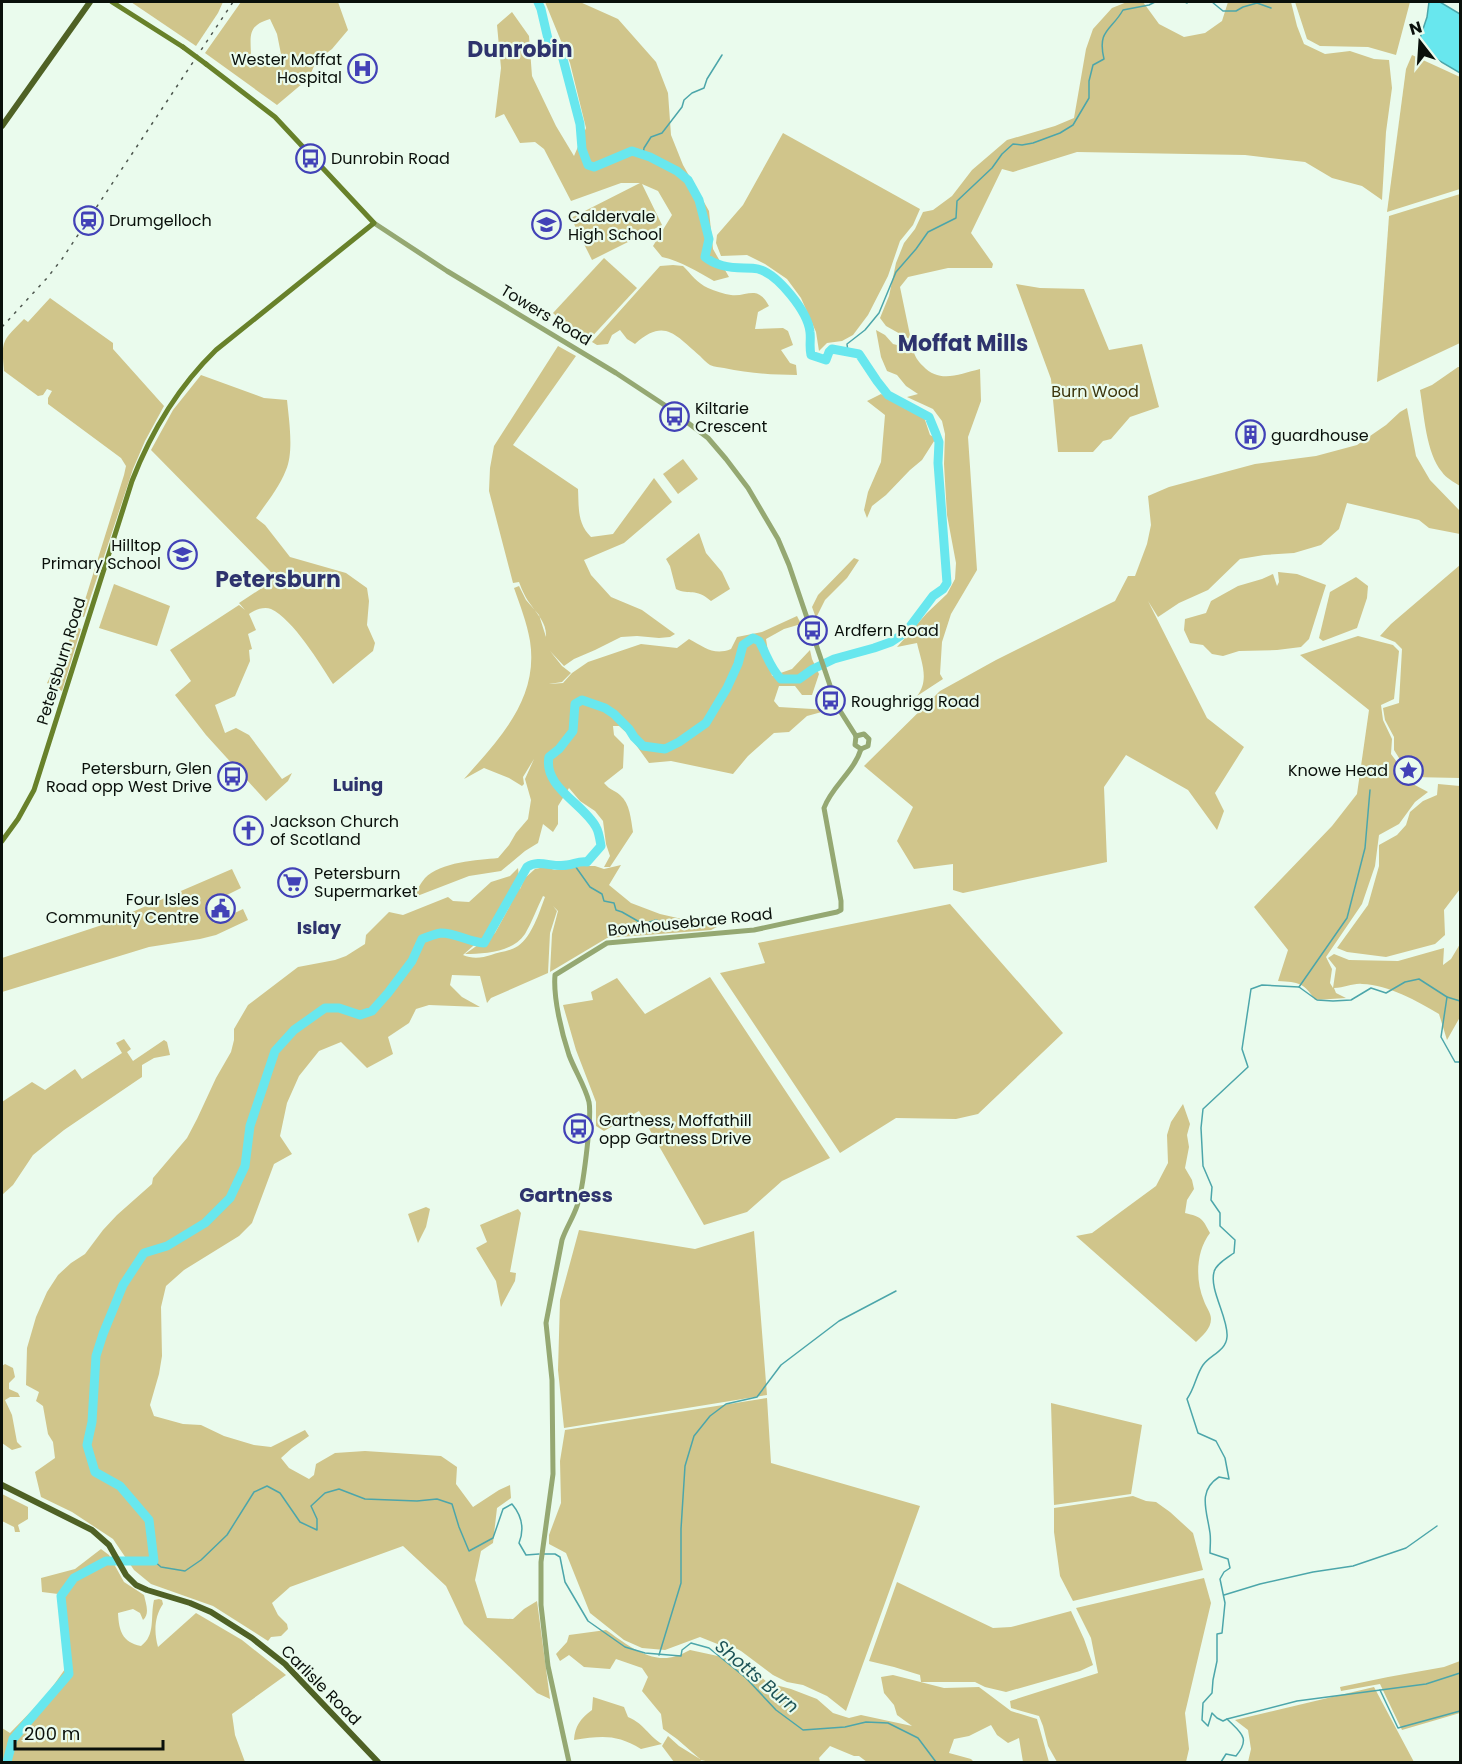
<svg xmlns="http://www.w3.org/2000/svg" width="1462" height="1764" viewBox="0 0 1462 1764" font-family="Poppins,sans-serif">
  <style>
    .green { fill: #d0c58b; fill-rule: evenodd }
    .water { fill: #68e7ee; stroke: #4ca6aa; stroke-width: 1.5 }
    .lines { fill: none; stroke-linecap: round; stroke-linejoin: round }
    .stream { stroke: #4ca6aa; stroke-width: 1.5 }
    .river { stroke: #68e7ee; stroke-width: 9 }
    .tertiary { stroke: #95a872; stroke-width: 5 }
    .secondary { stroke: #68812a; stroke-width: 5 }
    .primary { stroke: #4f6125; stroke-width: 6 }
    .rail { stroke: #4e574f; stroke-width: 1.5; stroke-dasharray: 3 6; stroke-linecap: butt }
    .secondary-bridge { stroke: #68812a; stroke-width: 5 }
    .labels { text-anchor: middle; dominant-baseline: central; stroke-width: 4.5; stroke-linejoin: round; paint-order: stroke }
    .poi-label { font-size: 16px; fill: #0a100b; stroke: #eafbed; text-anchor: start }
    .street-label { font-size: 16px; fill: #0a100b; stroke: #eafbed }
    .park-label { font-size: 16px; fill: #3c350d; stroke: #eafbed }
    .neighbourhood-label { font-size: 18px; font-weight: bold; fill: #2e336d; stroke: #eafbed }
    .water-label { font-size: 18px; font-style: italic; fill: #1d5457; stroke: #eafbed }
    .quarter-label { font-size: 20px; font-weight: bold; fill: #2e336d; stroke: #eafbed }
    .district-label { font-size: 22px; font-weight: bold; fill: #2e336d; stroke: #eafbed }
  </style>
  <rect width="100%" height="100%" fill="#eafbed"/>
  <g class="green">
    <polygon points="131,2 223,2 218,13 196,46"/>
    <path d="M241 2H338L348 30 332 49 316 61 309 78 277 105 205 53ZM270 19 277 34 281 54 262 60 250 68 246 63 251 58C251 37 246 26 270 19Z"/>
    <path d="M545 2H580L618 19 656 62 668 93 671 135 683 165 709 211 713 249 729 277 714 281C698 272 681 261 662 257L653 246 672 215 658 191 642 184 662 225 592 260 571 218 640 183H621L571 201 544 149 535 142 520 143 504 114 495 118 501 68 497 25 512 12 529 36 532 76 556 126 574 156 586 128 570 63Z"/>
    <polygon points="1127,2 1143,2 1159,24 1184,37 1205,33 1222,21 1228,2 1291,2 1297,26 1304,44 1325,54 1350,51 1374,59 1389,60 1392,88 1386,132 1382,200 1362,186 1332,178 1305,162 1245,155 1077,152 1013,172 1002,169 971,233 993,264 992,268 948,268 908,277 900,287 911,340 886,326 880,318 889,296 896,263 904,243 915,229 923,212 933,210 952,196 972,170 1007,140 1055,126 1074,118 1086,49 1093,29 1112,8"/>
    <polygon points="1295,2 1410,2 1396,55 1368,47 1320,46 1307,39"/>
    <polygon points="1412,55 1460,77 1460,189 1387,212 1406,69"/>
    <polygon points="783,133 920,209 913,225 900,241 888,276 868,315 853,335 842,341 827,343 819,351 816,332 801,298 787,279 765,264 747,255 721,256 716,243 717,235 743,205"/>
    <polygon points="1460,194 1460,343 1377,382 1389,216"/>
    <polygon points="604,258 637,288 586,343 553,313"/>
    <path d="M673 265 683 266C691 274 697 283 708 288 715 291 724 294 731 295 748 297 757 284 769 306L758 312 755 329 783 328 788 331 793 345 781 350 790 363 796 365 797 375C772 375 748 373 724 368 720 367 714 367 710 365 707 363 703 359 700 356 676 336 665 317 635 344L627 339 620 330 612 335 608 344 597 345 592 342 660 266Z"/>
    <polygon points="1016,284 1040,288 1084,289 1109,350 1142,344 1159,407 1130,417 1111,439 1103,441 1093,452 1058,452 1051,379"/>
    <path d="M50 298 113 343V349L164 406 145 441 133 469 84 617 80 616 124 475 126 466 121 458 48 404V398L52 391 47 389 43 395 38 396 4 371C1 339 3 341 24 319L28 322Z"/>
    <path d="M876 330 885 335 893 344 913 349C915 357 917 360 923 366 940 384 959 374 980 369L981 401 968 437 977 570 951 614 942 642 940 674 943 679 917 696C930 680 921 661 917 643L897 647 927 613 947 594 955 579 956 563 947 515 944 464 945 434 942 421 933 409 907 397 918 394 906 386 897 375 887 371 881 357Z"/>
    <path d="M558 346 576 356 513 445 578 489C579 508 577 523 591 537L613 534 654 478 672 502 624 543 584 560 591 575 611 597 642 610 675 634 670 637 659 638 637 636 621 637 595 650 574 659 564 666 550 651 562 666 571 673 562 682 549 684 563 683 572 673 588 662 641 644 677 648 689 639C704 647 714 656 731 649L737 637 762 632 797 616 801 624 784 629 766 639 772 676 792 669 810 650 812 659 819 674 812 695H802L795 686H779L774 701 779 707 829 710 807 716 789 732 774 733 748 756 733 774 671 761 649 763 628 734 619 726H613L614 735 624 745 623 768 604 783C611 791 613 789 620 795 630 803 631 820 633 832L610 867H604L610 856 606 844 603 821 595 811 580 801 569 788 558 806V824L553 832 543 824 538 843 525 851 501 871 469 876 412 898C416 892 420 884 425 878 440 862 478 860 498 858L509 845 516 833 528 819 531 800 525 779 534 759 523 777 524 784 522 786 509 778 484 768 464 779C499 739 539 699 530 641 527 623 520 605 514 588L519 586 526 600 539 615 546 637C547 624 538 615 531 605 526 599 522 590 519 582L513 583 489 491 490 468 494 446Z"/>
    <path d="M1458 367H1460V486C1454 482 1446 478 1442 472 1426 453 1424 414 1420 390L1432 385Z"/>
    <path d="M201 375 264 398 287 400C289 420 294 452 286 470 279 488 267 502 256 518L265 525 290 557 346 573 367 588 369 601 367 625 375 643 373 651 333 684C320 664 293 619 271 609 264 606 254 610 249 614L256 630 248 634 252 649 249 650 250 661 235 696 215 705 225 733 236 728 249 735 282 779 292 773 288 781 266 801 206 735 175 695 191 681 170 650 239 605 245 610 239 603 271 582 270 571 151 450 173 410Z"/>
    <polygon points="881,394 904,408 924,417 930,435 936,438 922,460 910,470 886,495 872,506 867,518 864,510 868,492 881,462 885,415 867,401"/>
    <polygon points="1407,408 1416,456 1430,480 1460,511 1460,534 1429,528 1419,520 1347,503 1339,529 1321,545 1294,553 1264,555 1240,559 1208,590 1179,603 1158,617 1148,601 1207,718 1244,747 1215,793 1224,811 1217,830 1188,790 1126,755 1104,787 1107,862 963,893 953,890 953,864 914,869 897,841 913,807 864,766 940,691 996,660 1115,601 1128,576 1135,576 1147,544 1151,525 1148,496 1169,487 1255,464 1316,456 1357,445 1386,425 1400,412"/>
    <polygon points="683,459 698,479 678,494 663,474"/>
    <path d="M699 533 706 553 722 572 730 589 711 601C695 587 690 596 676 589L670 566 666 559Z"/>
    <polygon points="854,558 859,560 847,578 825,600 816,618 812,607 818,595"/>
    <polygon points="1460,565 1460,778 1411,777 1394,750 1394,737 1385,720 1383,708 1399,703 1402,649 1395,642 1380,636 1391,624"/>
    <polygon points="1278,572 1297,574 1326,585 1309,639 1301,647 1277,650 1239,651 1223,656 1212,654 1203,645 1190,643 1184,630 1185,619 1206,613 1211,601 1238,586 1262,579 1273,574 1277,586 1279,582"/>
    <polygon points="1356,577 1368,586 1367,598 1357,628 1323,641 1319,638 1330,592"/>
    <polygon points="114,584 170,606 157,646 99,628"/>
    <polygon points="76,627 81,629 62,691 47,683 53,671 57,672 68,649 66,647"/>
    <path d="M1358 636 1393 645 1399 651 1394 699 1381 705 1383 720 1392 739 1391 754 1413 784 1428 792 1415 802 1399 824 1379 835 1375 866 1362 904 1326 957 1332 969 1330 983 1333 988 1336 968 1328 958 1334 954 1349 960 1398 961 1444 948 1443 965 1451 959 1460 944V1017L1447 1040 1439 1014C1417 1001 1389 985 1362 984 1353 983 1345 988 1334 988L1336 993 1346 998 1315 1000C1304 983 1299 982 1278 981L1288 950 1254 907 1332 826 1357 794 1369 710 1300 655Z"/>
    <polygon points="1438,784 1460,786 1460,889 1444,910 1445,935 1435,944 1386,957 1347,952 1337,948 1368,905 1379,866 1379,845 1397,835 1406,825 1410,812 1423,801 1437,795"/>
    <path d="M621 865 609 885 631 903 660 914 717 927 711 930 607 938 550 972 552 934 558 911 553 906 557 911 550 933 548 973 491 998 487 1003 480 976 452 975 450 985 462 997 480 1007 429 1005 416 1009 409 1023 388 1037 393 1054 367 1068 341 1042 319 1051 299 1076 287 1103 280 1136 292 1154 274 1164 252 1223 239 1236 184 1270 166 1286 161 1307 162 1356 159 1374 150 1405 154 1416 183 1424 201 1425 224 1436 254 1445 271 1447 305 1430 309 1436 292 1448 281 1458 289 1468 309 1479 314 1475 316 1464 335 1453 365 1451 441 1456 457 1467 456 1484 473 1507 499 1490 510 1485 511 1498 497 1508 493 1543 481 1551 475 1580 487 1618 513 1619 524 1609 537 1601 550 1699 537 1693 464 1624 446 1586 403 1546 290 1587 272 1603 278 1615 287 1624 288 1629 281 1636 271 1637 268 1641 213 1606 151 1584 134 1570 113 1539 72 1512 41 1497 35 1472 55 1458 53 1442 48 1434 43 1406 36 1401 39 1392 26 1385 27 1348 36 1317 47 1292 58 1275 71 1263 85 1254 103 1230 117 1215 152 1184 153 1178 187 1138 197 1119 216 1078 231 1052 234 1040V1029L248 1005 298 967 335 960 346 956 365 944 366 935 389 912 403 915 448 897 453 901 469 902 491 882 510 876 518 868 520 889 525 878 535 869 545 867 555 870 580 866H595L604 869ZM543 896 545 897C539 913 532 936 518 946 511 951 499 952 491 955 482 958 472 959 463 955L473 946 492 934 511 904 495 933 465 954C485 954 513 952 525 934 532 922 537 908 543 896Z"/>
    <polygon points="232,869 241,888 205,906 214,923 243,909 248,920 216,935 200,939 149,947 2,992 2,958 102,925"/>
    <polygon points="950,904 1063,1033 978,1114 956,1119 896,1118 840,1153 720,973 765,963 758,943"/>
    <polygon points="710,977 830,1158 782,1181 747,1212 704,1225 639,1111 604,1131 596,1126 596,1102 576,1050 563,1005 593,1000 591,992 617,978 645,1014"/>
    <polygon points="124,1039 131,1049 127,1052 133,1061 164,1040 167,1042 170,1055 154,1058 142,1065 142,1077 64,1130 33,1155 13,1185 2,1195 2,1102 32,1082 45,1090 75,1069 82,1079 122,1053 116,1043"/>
    <path d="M1183 1104 1190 1124 1187 1135 1189 1147 1185 1168 1192 1180 1194 1189 1187 1200 1185 1213C1202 1217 1202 1218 1210 1233 1196 1251 1195 1280 1204 1301 1206 1307 1211 1313 1211 1319 1211 1329 1202 1336 1196 1342L1076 1236 1092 1233 1156 1186 1168 1163 1167 1135 1171 1122Z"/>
    <polygon points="426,1207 430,1209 426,1227 418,1243 408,1214"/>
    <polygon points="518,1209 521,1213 510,1272 516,1273 515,1281 501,1307 496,1281 476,1248 487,1242 480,1225"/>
    <polygon points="579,1230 695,1249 754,1231 767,1395 564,1428 558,1370 560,1300"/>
    <polygon points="5,1364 13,1368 15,1377 9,1383 9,1389 18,1393 20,1397 10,1397 5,1400 12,1415 17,1442 22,1447 12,1450 2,1443 2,1366"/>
    <polygon points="767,1398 771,1463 920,1506 846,1711 827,1696 803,1685 787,1682 773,1675 741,1651 730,1645 720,1645 700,1637 665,1650 642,1648 624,1640 590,1613 566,1553 549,1544 549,1535 561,1503 560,1461 565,1430"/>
    <polygon points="1051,1403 1142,1425 1131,1494 1054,1505"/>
    <polygon points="2,1494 28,1507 28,1519 18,1525 20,1532 15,1532 14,1527 2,1521"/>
    <polygon points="1133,1496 1146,1501 1156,1502 1170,1512 1193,1533 1203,1570 1073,1601 1060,1576 1054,1532 1054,1508"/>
    <path d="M101 1549 109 1555 124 1582 144 1595C146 1604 150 1614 143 1620L140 1613 133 1609 118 1613C119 1631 122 1642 141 1646 156 1635 150 1617 154 1600L159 1599 162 1600 163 1604C154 1617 154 1633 158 1647L196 1613 242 1640 286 1675 232 1714 235 1735 245 1762H2V1728L10 1733 46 1696 65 1669 58 1594 42 1592 41 1578 75 1569Z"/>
    <polygon points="1204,1578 1211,1603 1185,1713 1189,1749 1186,1762 1057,1762 1048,1746 1043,1726 1039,1716 1011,1708 1010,1701 1098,1673 1091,1638 1076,1608"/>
    <polygon points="897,1582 993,1628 1011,1627 1071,1611 1084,1639 1093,1665 1080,1671 1006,1692 985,1687 975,1682 921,1682 920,1675 894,1667 869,1661"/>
    <path d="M606 1630C625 1643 651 1665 676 1656 681 1655 685 1652 690 1650L727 1658 754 1671 768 1683 791 1689 817 1699 833 1713 849 1718 861 1715 912 1726 897 1715 894 1705 884 1693 881 1677 893 1675 944 1688 979 1687 1011 1711 1037 1719 1049 1762H1023L1019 1738 1008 1743 997 1735 991 1725 969 1736 954 1739 949 1753 971 1759 974 1762H867L859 1756H854L830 1746 819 1758 820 1762H711L700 1760 703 1762H674L662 1746 668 1736 679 1746 700 1759 677 1739 663 1729 661 1714 642 1691 648 1677 642 1668 616 1659 610 1669 584 1667 569 1655 560 1661 556 1654 567 1642 569 1635Z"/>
    <polygon points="1460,1661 1460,1713 1402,1730 1380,1684 1341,1691 1340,1687 1388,1677 1444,1667"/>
    <polygon points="1374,1687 1414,1762 1248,1762 1251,1749 1248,1730 1235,1720"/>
    <path d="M593 1697 624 1707 628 1717C646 1725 647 1735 662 1744L641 1749C616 1734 602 1736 574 1740 575 1726 580 1719 592 1710Z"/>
  </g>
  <polygon class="water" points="1429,2 1440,2 1460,14 1460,73 1426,53 1419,41 1427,17"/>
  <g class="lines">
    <g class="stream">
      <polyline points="1185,2 1187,3 1188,2"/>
      <polyline points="1212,2 1223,11 1236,11 1243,7 1257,3 1271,8"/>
      <polyline points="643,155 644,148 651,137 662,133 682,107 684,100 692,93 704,88 707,79 722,55"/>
      <path d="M848 352 847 344 865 330 879 313 896 272 916 249 928 232 956 218 957 201 992 168 1002 154 1013 144 1022 145 1033 143 1060 133 1073 125 1089 98V81L1093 65 1104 59C1097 30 1111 31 1123 10L1149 5 1155 2"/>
      <polyline points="573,863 590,887 602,894 604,901 614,903 616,910 622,912 643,924 656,920 668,925 691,928 705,926"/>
      <polyline points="1299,987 1347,918 1365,848 1370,790"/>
      <polyline points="1447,997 1441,1037 1455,1062 1460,1062"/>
      <polyline points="544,1554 555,1554 560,1557 565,1582 588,1621 625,1647 645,1653 681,1656 682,1650 691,1643 709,1648 746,1678 776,1710 803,1730 845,1727 866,1722 888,1723 918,1738 936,1762"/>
      <path d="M154 1561 161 1567 185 1571 201 1560 227 1535 254 1492 267 1486 280 1493 300 1522 317 1530V1519L311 1506 325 1493 339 1489 365 1499 417 1501 437 1499 452 1504 459 1527 469 1551 493 1538 503 1509 512 1504C522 1516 525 1528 519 1543L526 1555 539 1554"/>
      <polyline points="1224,1595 1260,1584 1313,1572 1353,1566 1406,1548 1437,1526"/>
      <polyline points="659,1655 681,1583 681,1529 685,1466 694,1436 710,1416 726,1404 757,1397 781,1365 839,1321 896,1291"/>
      <polyline points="1380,1690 1398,1728 1460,1711"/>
      <polyline points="1227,1719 1297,1701 1426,1684 1460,1673"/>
      <path d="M1221 1762 1226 1754 1236 1756C1251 1738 1241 1733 1227 1719L1223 1721 1217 1718 1212 1713 1208 1726 1202 1720 1203 1703 1212 1693 1213 1680 1217 1661V1634L1222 1633 1225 1603 1220 1579 1224 1572 1230 1568 1228 1559 1210 1553C1210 1546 1211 1540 1210 1533 1207 1511 1197 1491 1219 1477L1229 1479 1225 1458 1216 1441 1198 1433 1187 1399C1195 1388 1196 1375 1203 1365 1210 1355 1226 1351 1227 1337 1229 1319 1209 1290 1214 1272 1216 1264 1227 1258 1234 1253L1235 1240 1220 1226V1213L1211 1200 1212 1187 1203 1166 1201 1128 1203 1109 1248 1067 1242 1049 1251 989 1262 985 1299 987 1317 1000 1333 1001 1351 1000 1371 988 1386 993 1405 982 1419 979 1447 997 1460 1001"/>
    </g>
    <path class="river" d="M7 1762 13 1739 69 1674 61 1596 74 1578 106 1561H154L149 1520 120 1486 95 1472 87 1445 92 1422 96 1356 103 1334 123 1285 144 1253 167 1246 205 1223 230 1198 245 1166 250 1126 275 1051 294 1030 325 1008H339L360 1015 372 1011 388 993 412 961 422 939C427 937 435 934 441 933 456 933 469 942 484 943L527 867C539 859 553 868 567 865 575 864 578 861 587 862L601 846C600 840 599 832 596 827 584 804 543 787 549 757L559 749 573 731 575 704 582 700 605 708 614 714 629 729 634 737 643 746 665 749 679 742 706 723 727 688 738 664 743 645 753 638 759 641C767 655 770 668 781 679H799L813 669 834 659 874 648 891 642 906 632 933 596 943 589 947 583 938 463 939 442 936 434 929 417 888 395 877 381 859 354 832 349 829 352 826 360 811 355C809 346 811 340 810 332 808 312 778 274 758 269 754 268 749 268 744 268 730 268 716 266 705 257L709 239 699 200 688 180 677 171 650 157 632 151 594 167 588 165 582 149 580 124 562 55 548 39 541 9 538 2"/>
    <g class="tertiary">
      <polyline points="374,223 447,271 616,373 663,404 708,438 726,459 748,488 778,539 789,565 837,706 856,736"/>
      <polyline points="856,736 864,734 869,739 868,746 861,749"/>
      <polyline points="856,736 855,745 861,749"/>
      <path d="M569 1762 548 1666 541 1605V1562L553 1474 552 1380 546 1323 562 1240C566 1228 573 1218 577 1206 583 1191 592 1117 589 1102 585 1086 575 1071 569 1055 562 1034 553 998 555 975L607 943 754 930 837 912 841 910V901L824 808C832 786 854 772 861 749"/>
    </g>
    <g class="secondary">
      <polyline points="112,2 183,47"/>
      <path d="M2 841 18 819 34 790 132 481C151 432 179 386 216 350L374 223 275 117 206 64"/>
    </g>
    <g class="primary">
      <polyline points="2,126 90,2"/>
      <polyline points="2,1485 92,1530 109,1545 126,1575 136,1585 147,1590 190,1603 211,1612 252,1638 285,1664 378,1762"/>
    </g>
    <polyline class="rail" points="2,327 47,278 62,259 233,2"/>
    <polyline class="secondary-bridge" points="183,47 206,64"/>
  </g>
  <defs>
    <symbol id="hospital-ring" viewBox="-11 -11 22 22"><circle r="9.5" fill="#eafbed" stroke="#4242b7" stroke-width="1.5"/><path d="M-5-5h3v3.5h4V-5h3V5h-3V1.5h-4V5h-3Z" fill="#4242b7"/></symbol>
    <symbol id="bus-ring" viewBox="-11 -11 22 22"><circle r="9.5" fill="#eafbed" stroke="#4242b7" stroke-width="1.5"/><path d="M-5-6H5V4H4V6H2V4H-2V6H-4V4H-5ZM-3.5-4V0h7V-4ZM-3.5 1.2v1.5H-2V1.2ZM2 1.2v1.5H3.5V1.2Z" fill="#4242b7"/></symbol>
    <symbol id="station-ring" viewBox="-11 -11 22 22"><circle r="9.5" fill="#eafbed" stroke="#4242b7" stroke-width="1.5"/><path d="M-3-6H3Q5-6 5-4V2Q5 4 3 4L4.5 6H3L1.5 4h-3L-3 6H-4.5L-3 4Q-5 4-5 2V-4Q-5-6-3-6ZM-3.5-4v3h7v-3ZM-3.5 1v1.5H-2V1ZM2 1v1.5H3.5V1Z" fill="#4242b7"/></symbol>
    <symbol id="school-ring" viewBox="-11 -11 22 22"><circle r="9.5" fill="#eafbed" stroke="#4242b7" stroke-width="1.5"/><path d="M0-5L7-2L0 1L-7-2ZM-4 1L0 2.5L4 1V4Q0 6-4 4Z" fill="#4242b7"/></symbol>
    <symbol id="building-ring" viewBox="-11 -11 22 22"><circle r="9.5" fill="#eafbed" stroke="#4242b7" stroke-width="1.5"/><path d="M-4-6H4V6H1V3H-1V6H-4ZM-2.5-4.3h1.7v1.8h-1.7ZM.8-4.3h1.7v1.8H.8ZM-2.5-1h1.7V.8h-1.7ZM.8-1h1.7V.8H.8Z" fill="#4242b7"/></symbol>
    <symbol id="sight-ring" viewBox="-11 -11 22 22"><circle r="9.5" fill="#eafbed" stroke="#4242b7" stroke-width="1.5"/><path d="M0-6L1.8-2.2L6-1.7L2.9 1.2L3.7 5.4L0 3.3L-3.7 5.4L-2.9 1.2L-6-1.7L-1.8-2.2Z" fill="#4242b7"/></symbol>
    <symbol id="church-ring" viewBox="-11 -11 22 22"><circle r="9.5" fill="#eafbed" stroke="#4242b7" stroke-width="1.5"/><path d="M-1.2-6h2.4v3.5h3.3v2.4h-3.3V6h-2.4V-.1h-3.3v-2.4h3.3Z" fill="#4242b7"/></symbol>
    <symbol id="supermarket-ring" viewBox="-11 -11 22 22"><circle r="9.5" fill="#eafbed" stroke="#4242b7" stroke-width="1.5"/><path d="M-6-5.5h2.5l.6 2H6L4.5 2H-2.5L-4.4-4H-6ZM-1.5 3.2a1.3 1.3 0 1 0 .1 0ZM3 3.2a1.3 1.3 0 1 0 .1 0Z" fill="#4242b7"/></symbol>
    <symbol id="civic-ring" viewBox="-11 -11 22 22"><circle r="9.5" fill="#eafbed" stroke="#4242b7" stroke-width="1.5"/><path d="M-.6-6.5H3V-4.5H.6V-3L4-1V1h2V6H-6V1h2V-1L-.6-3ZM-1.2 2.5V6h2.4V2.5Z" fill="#4242b7"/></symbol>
  </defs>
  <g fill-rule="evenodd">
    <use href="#hospital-ring" x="346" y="52" width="33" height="33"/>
    <use href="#bus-ring" x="294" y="142" width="33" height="33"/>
    <use href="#station-ring" x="72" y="204" width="33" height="33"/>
    <use href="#school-ring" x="530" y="208" width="33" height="33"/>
    <use href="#bus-ring" x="658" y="400" width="33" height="33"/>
    <use href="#building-ring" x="1234" y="418" width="33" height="33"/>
    <use href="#school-ring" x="166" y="538" width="33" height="33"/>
    <use href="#bus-ring" x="796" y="614" width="33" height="33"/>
    <use href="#bus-ring" x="814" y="684" width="33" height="33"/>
    <use href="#sight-ring" x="1392" y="754" width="33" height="33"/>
    <use href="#bus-ring" x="216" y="760" width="33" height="33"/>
    <use href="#church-ring" x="232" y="814" width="33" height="33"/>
    <use href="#supermarket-ring" x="276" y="866" width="33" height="33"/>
    <use href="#civic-ring" x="204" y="892" width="33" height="33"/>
    <use href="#bus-ring" x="562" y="1112" width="33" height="33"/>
  </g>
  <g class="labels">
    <g class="poi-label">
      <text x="342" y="59" text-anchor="end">Wester Moffat<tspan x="342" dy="18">Hospital</tspan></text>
      <text x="331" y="158">Dunrobin Road</text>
      <text x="568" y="216">Caldervale<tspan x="568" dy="18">High School</tspan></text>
      <text x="109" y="220">Drumgelloch</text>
      <text x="695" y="408">Kiltarie<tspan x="695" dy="18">Crescent</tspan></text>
      <text x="1271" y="435">guardhouse</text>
      <text x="161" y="545" text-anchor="end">Hilltop<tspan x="161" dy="18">Primary School</tspan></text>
      <text x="834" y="630">Ardfern Road</text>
      <text x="851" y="701">Roughrigg Road</text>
      <text x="212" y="768" text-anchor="end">Petersburn, Glen<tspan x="212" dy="18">Road opp West Drive</tspan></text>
      <text x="1388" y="770" text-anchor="end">Knowe Head</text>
      <text x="270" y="821">Jackson Church<tspan x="270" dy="18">of Scotland</tspan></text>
      <text x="314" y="873">Petersburn<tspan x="314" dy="18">Supermarket</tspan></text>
      <text x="199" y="899" text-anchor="end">Four Isles<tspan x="199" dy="18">Community Centre</tspan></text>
      <text x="599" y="1120">Gartness, Moffathill<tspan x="599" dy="18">opp Gartness Drive</tspan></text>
    </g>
    <g class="street-label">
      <text transform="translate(546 315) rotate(31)">Towers Road</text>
      <text transform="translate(61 661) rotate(-73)">Petersburn Road</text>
      <text transform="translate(690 922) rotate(-6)">Bowhousebrae Road</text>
      <text transform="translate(321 1685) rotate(45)">Carlisle Road</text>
    </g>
    <g class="park-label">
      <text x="1095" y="391">Burn Wood</text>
    </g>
    <g class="neighbourhood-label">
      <text x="358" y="784">Luing</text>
      <text x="319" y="927">Islay</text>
    </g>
    <g class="water-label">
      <text transform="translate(757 1676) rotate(40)">Shotts Burn</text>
    </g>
    <g class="quarter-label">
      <text x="566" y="1195">Gartness</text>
    </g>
    <g class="district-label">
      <text x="520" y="49">Dunrobin</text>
      <text x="963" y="343">Moffat Mills</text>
      <text x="278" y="579">Petersburn</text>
    </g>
  </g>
  <rect width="1462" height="1764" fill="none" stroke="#0a100b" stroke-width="6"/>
  <g transform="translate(1420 42) rotate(343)" stroke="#eafbed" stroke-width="4.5" paint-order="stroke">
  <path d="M0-4.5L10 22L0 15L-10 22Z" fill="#0a100b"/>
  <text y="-9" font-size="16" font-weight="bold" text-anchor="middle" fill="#0a100b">N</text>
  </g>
  <path d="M15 1740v9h148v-9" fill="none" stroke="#0a100b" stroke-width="3"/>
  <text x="24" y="1740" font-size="18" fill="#0a100b" stroke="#eafbed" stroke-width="4.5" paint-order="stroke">200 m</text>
</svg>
